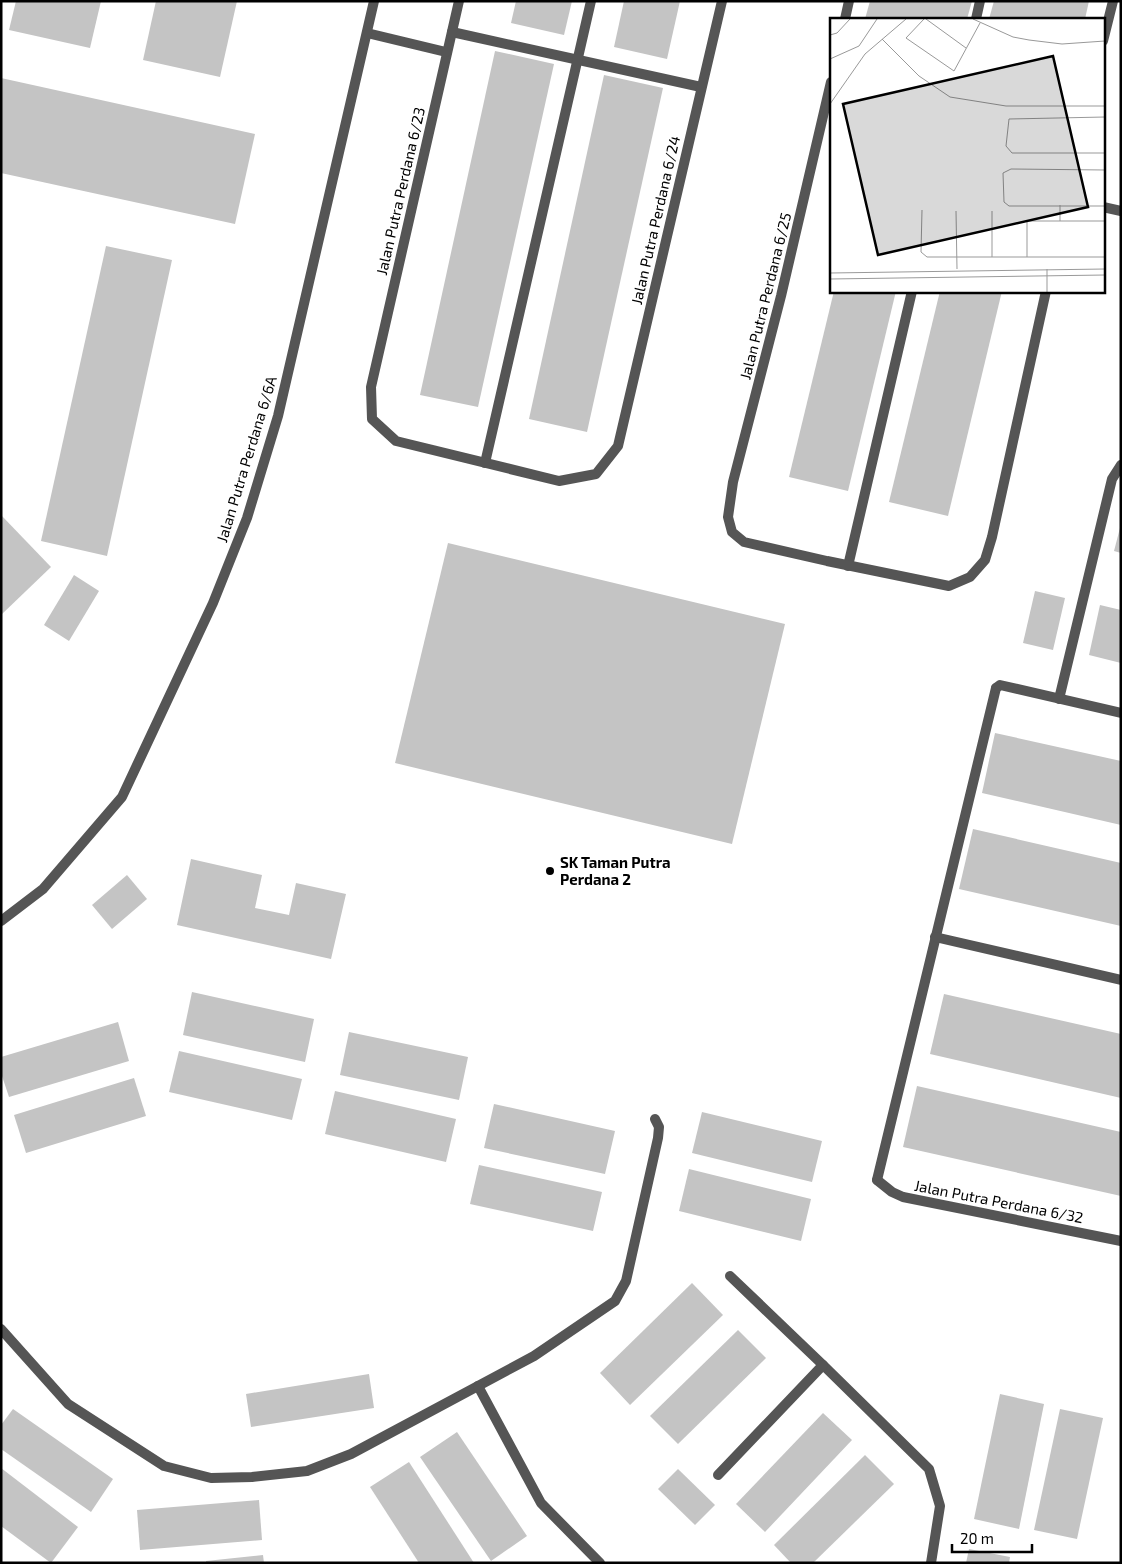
<svg xmlns="http://www.w3.org/2000/svg" width="1122" height="1564" viewBox="0 0 1122 1564" font-family="'Exo 2',sans-serif">
  <style>
    .building { fill: #c4c4c4 }
    .lines { fill: none; stroke-linecap: round; stroke-linejoin: round }
    .service { stroke: #555; stroke-width: 10 }
    .minor { stroke: #555; stroke-width: 10 }
    .tertiary { stroke: #555; stroke-width: 10 }
    .poi-dot { fill: #000; stroke: #fff; stroke-width: 2 }
    .labels { text-anchor: middle; dominant-baseline: central; stroke-width: 4; stroke-linejoin: round; paint-order: stroke }
    .street-label { font-size: 15px; fill: #000; stroke: #fff }
    .poi-label { font-size: 15px; font-weight: bold; fill: #000; stroke: #fff; text-anchor: start }
    .inset-road { fill: none; stroke: #999; stroke-width: 1 }
    .view { fill: #000; fill-opacity: 0.15; stroke: #000; stroke-width: 2.5 }
    .inset-edge { fill: none; stroke: #000; stroke-width: 2.5 }
  </style>
  <rect width="100%" height="100%" fill="#fff"/>
  <g class="building">
    <polygon points="16,1 101,1 90,48 9,30"/>
    <polygon points="156,1 237,1 220,77 143,60"/>
    <polygon points="516,1 572,1 564,35 511,23"/>
    <polygon points="624,1 680,1 667,59 614,47"/>
    <polygon points="870,1 972,1 967,19 865,19"/>
    <polygon points="994,1 1089,1 1085,19 989,19"/>
    <polygon points="495,51 554,64 478,407 420,395"/>
    <polygon points="604,75 663,88 587,432 529,419"/>
    <polygon points="1,78 255,134 235,224 1,173"/>
    <polygon points="106,246 172,260 107,556 41,541"/>
    <polygon points="834,291 896,291 848,491 789,477"/>
    <polygon points="940,291 1002,291 948,516 889,502"/>
    <polygon points="1,515 51,567 1,615"/>
    <polygon points="1120,528 1121,528 1121,553 1114,551"/>
    <polygon points="448,543 785,624 732,844 395,763"/>
    <polygon points="74,575 99,591 69,641 44,625"/>
    <polygon points="1035,591 1065,598 1053,650 1023,643"/>
    <polygon points="1100,605 1121,610 1121,663 1089,655"/>
    <polygon points="995,733 1121,761 1121,825 982,793"/>
    <polygon points="973,829 1121,863 1121,926 959,889"/>
    <polygon points="191,859 262,875 255,908 289,915 296,883 346,894 331,959 177,925"/>
    <polygon points="127,875 147,899 112,929 92,905"/>
    <polygon points="192,992 314,1019 305,1062 183,1035"/>
    <polygon points="944,994 1121,1034 1121,1098 930,1054"/>
    <polygon points="118,1022 129,1061 9,1097 1,1073 1,1057"/>
    <polygon points="349,1032 468,1057 459,1100 340,1075"/>
    <polygon points="179,1051 302,1079 292,1120 169,1092"/>
    <polygon points="134,1078 146,1116 26,1153 14,1115"/>
    <polygon points="917,1086 1121,1132 1121,1196 903,1147"/>
    <polygon points="335,1091 456,1119 446,1162 325,1134"/>
    <polygon points="494,1104 615,1131 605,1174 484,1148"/>
    <polygon points="702,1112 822,1141 812,1182 692,1153"/>
    <polygon points="479,1165 602,1192 593,1231 470,1204"/>
    <polygon points="689,1169 811,1199 801,1241 679,1211"/>
    <polygon points="692,1283 723,1315 630,1405 600,1373"/>
    <polygon points="738,1330 766,1358 678,1444 650,1416"/>
    <polygon points="369,1374 374,1408 251,1427 246,1394"/>
    <polygon points="1000,1394 1044,1404 1019,1529 974,1519"/>
    <polygon points="13,1409 113,1479 91,1512 1,1449 1,1425"/>
    <polygon points="1060,1409 1103,1418 1077,1539 1034,1530"/>
    <polygon points="823,1413 852,1440 765,1532 736,1504"/>
    <polygon points="457,1432 527,1536 491,1561 420,1457"/>
    <polygon points="865,1455 894,1484 813,1563 791,1563 774,1545"/>
    <polygon points="409,1462 474,1563 419,1563 370,1487"/>
    <polygon points="1,1468 78,1527 51,1563 1,1526"/>
    <polygon points="678,1469 715,1505 695,1525 658,1489"/>
    <polygon points="259,1500 262,1540 140,1550 137,1510"/>
    <polygon points="969,1549 1010,1557 1009,1563 966,1563"/>
    <polygon points="263,1555 264,1563 206,1563 206,1561"/>
  </g>
  <g class="lines">
    <g class="service">
      <polyline points="976,19 980,1"/>
      <polyline points="452,32 701,87"/>
      <polyline points="485,463 591,1"/>
      <polyline points="848,566 912,291"/>
      <polyline points="1059,699 1112,479 1121,465"/>
      <polyline points="877,1180 996,688"/>
      <polyline points="730,1276 823,1365 929,1469 940,1506 931,1563"/>
      <polyline points="1,1329 68,1404 164,1466 211,1478 252,1477 307,1471 351,1454 534,1356 615,1301 626,1281 658,1138 659,1127 655,1119"/>
      <polyline points="478,1386 541,1503 600,1563"/>
      <polyline points="718,1475 823,1365"/>
    </g>
    <g class="minor">
      <polyline points="459,1 371,387 372,419 396,441 559,481 596,474 618,446 722,1"/>
      <polyline points="845,19 849,1"/>
      <polyline points="367,33 446,52"/>
      <polyline points="1103,41 1113,1"/>
      <polyline points="831,82 781,296 733,482 728,517 732,532 744,542 827,561 949,586 970,577 985,560 992,537 1046,291"/>
      <polyline points="1103,207 1121,211"/>
      <polyline points="996,688 1000,685 1121,713"/>
      <polyline points="935,937 1121,980"/>
      <polyline points="877,1180 892,1192 903,1197 1121,1241"/>
    </g>
    <polyline class="tertiary" points="1,921 43,889 122,797 213,603 247,518 278,416 374,1"/>
  </g>
  <circle class="poi-dot" cx="550" cy="871" r="5"/>
  <g class="labels">
    <g class="street-label">
      <text transform="translate(400 191) rotate(-77)">Jalan Putra Perdana 6/23</text>
      <text transform="translate(655 220) rotate(-77)">Jalan Putra Perdana 6/24</text>
      <text transform="translate(765 296) rotate(-76)">Jalan Putra Perdana 6/25</text>
      <text transform="translate(246 459) rotate(-73)">Jalan Putra Perdana 6/6A</text>
      <text transform="translate(999 1201) rotate(11)">Jalan Putra Perdana 6/32</text>
    </g>
    <g class="poi-label">
      <text x="560" y="862">SK Taman Putra<tspan x="560" dy="17">Perdana 2</tspan></text>
    </g>
  </g>
  <g transform="translate(830 18)">
    <rect width="275" height="275" fill="#fff"/>
    <path class="inset-road" d="M94 1 76 20 124 53 150 5M96 1 136 30M143 1 183 19 199 22 232 26 275 23M0 17 7 15 20 1M52 21 89 58 120 79 176 88H275M0 41 29 28 47 1M0 86 35 36 76 1M275 99 179 101 176 128 182 135H275M275 152 181 151 173 155 174 184 179 188H275M230 187V203M92 192 91 234 97 239H275M126 193 127 251M162 193V239M197 239V203H275M217 251V274M0 255 275 251M0 261 275 257"/>
    <path class="view" d="M223 38 258 189 48 237 13 86Z"/>
    <rect width="275" height="275" class="inset-edge"/>
  </g>
  <rect width="1122" height="1564" fill="none" stroke="#000000" stroke-width="5"/>
  <path d="M952 1544v8h80v-8" fill="none" stroke="#000000" stroke-width="2.5"/>
  <text x="960" y="1544" font-size="15" fill="#000000" stroke="#ffffff" stroke-width="4" paint-order="stroke">20 m</text>
</svg>
